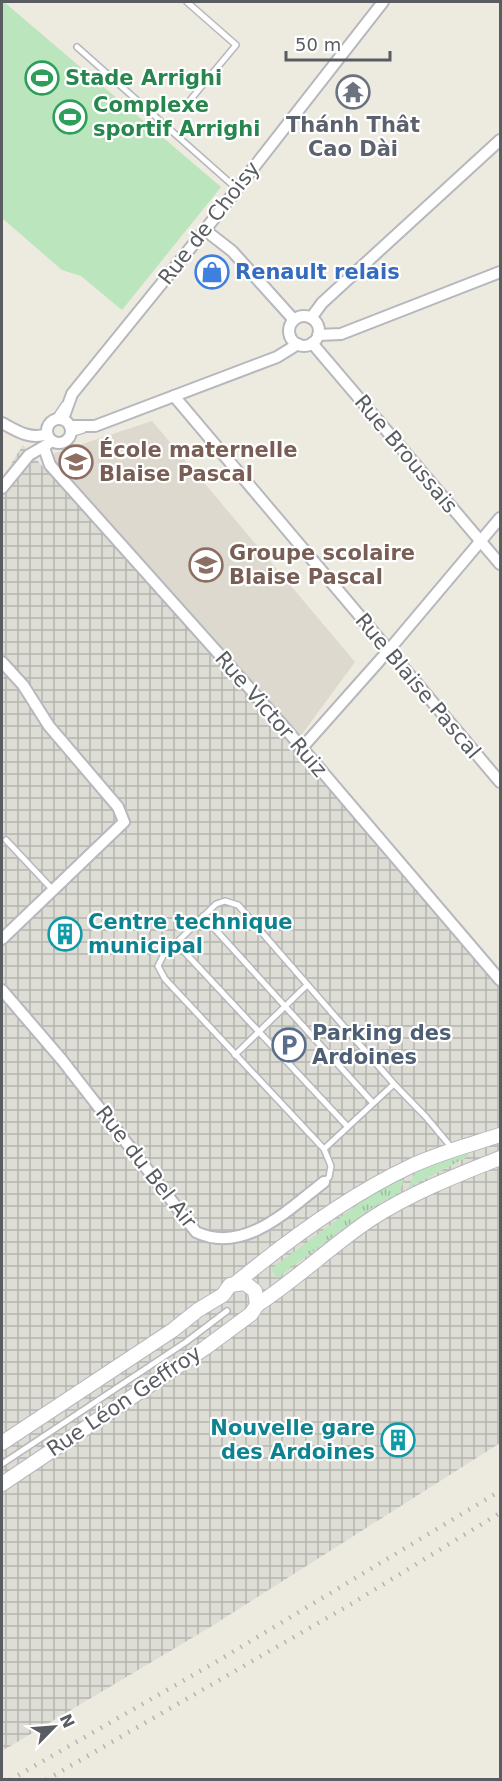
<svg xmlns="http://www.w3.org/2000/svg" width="502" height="1781" viewBox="0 0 502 1781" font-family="'DejaVu Sans',sans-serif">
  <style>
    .industrial { fill: url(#industrial-grid) }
    .education { fill: #ddd9cf }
    .grass { fill: url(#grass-tufts) }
    .pitch { fill: #bbe5bd }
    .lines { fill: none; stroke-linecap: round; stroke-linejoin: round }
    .service-casing { stroke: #b6b8be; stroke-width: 8 }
    .minor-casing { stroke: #b6b8be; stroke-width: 14 }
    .tertiary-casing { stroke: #b6b8be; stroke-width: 16 }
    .service { stroke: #fff; stroke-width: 5 }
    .minor { stroke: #fff; stroke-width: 10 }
    .tertiary { stroke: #fff; stroke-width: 14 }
    .rail { stroke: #b2b3b3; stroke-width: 4.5; stroke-dasharray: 1.5 8; stroke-linecap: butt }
    .labels { text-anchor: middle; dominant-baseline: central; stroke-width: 4.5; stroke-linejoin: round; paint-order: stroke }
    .leisure-label { font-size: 21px; font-weight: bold; fill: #27864d; stroke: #fff; text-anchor: start }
    .worship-label { font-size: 21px; font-weight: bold; fill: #5b616d; stroke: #fff }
    .street-label { font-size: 21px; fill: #595d62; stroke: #fff }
    .shop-label { font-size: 21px; font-weight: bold; fill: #366cbe; stroke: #fff; text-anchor: start }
    .education-label { font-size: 21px; font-weight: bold; fill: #785e54; stroke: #fff; text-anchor: start }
    .culture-label { font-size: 21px; font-weight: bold; fill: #0d838f; stroke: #fff; text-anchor: start }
    .service-label { font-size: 21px; font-weight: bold; fill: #4e5e75; stroke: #fff; text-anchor: start }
  </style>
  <defs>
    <pattern id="industrial-grid" width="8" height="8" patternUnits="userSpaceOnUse" patternTransform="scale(1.5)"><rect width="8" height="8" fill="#dddcd5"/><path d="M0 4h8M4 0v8" fill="none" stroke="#b6b6b0"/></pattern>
    <pattern id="grass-tufts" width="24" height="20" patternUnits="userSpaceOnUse" patternTransform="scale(1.5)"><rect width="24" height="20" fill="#bbe5bd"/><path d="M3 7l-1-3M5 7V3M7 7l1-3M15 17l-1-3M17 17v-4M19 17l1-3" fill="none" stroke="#9bbd9d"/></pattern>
  </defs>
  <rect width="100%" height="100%" fill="#edeae0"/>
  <polygon class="industrial" points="23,445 301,749 500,980 500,1443 207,1629 2,1751 2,478"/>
  <polygon class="education" points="152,421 355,662 297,741 43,457"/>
  <g class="grass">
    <path d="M468 1153 469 1156 408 1188C411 1183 413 1175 417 1171 427 1161 455 1154 468 1153Z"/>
    <polygon points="405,1176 400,1192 370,1209 277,1278 271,1269 365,1199"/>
  </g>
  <polygon class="pitch" points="2,2 4,2 221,187 122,310 81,276 62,270 2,218"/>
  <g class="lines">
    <defs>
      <g id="service">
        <polyline points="187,2 236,45 191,99"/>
        <polyline points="77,47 237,189"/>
        <polyline points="54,420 64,405"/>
        <polyline points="70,434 83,430"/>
        <polyline points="6,840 52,889"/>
        <polyline points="203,916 373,1103"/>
        <polyline points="176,943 347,1126"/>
        <polyline points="235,1055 307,985"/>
        <polyline points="324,1149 165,979 158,966 163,956 216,904 225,901 238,905 394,1084 426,1117 452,1148"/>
        <polyline points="324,1182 329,1177 331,1166 324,1149 394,1084"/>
        <polyline points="2,1464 186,1342 227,1311"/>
      </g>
      <g id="minor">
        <polyline points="205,230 232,251 294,320"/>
        <circle cx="304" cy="331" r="15"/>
        <polyline points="311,318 322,303 500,140"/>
        <polyline points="318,335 341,334 500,272"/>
        <polyline points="312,343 500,564"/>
        <polyline points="174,396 500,782"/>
        <polyline points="63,419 72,394 205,230 383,2"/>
        <circle cx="59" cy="431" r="12"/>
        <path d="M2 423C17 431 30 440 47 434"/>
        <polyline points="70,426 95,426 277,357 298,344"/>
        <polyline points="44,448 50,465 285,728 500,980"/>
        <polyline points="2,488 29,455 48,444"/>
        <polyline points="2,662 23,685 49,726 118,807 124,822 2,939"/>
        <polyline points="301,749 388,651 500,518"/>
        <path d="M2 990 62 1060 196 1232C244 1255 289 1209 324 1182"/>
      </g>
      <g id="tertiary">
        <path d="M236 1283C287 1241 350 1195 409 1167 438 1153 470 1145 500 1135"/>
        <path d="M257 1305C297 1279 332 1245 371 1219 411 1193 457 1175 500 1158"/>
        <polyline points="2,1443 173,1330 198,1310 223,1295 230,1285 245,1283 255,1291 257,1305 251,1314 205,1348 2,1484"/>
      </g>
    </defs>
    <use href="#service" class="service-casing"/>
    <use href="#minor" class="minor-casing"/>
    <use href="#tertiary" class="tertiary-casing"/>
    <use href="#service" class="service"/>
    <use href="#minor" class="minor"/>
    <use href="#tertiary" class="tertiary"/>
    <g class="rail">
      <polyline points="10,1780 221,1659 500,1491"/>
      <polyline points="46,1780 346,1607 500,1513"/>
    </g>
  </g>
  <defs>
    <symbol id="stadium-ring" viewBox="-11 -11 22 22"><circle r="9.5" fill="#fff" stroke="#2e9e5b" stroke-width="1.5"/><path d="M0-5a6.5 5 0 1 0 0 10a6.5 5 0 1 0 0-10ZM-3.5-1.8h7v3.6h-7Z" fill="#2e9e5b"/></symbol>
    <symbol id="temple-ring" viewBox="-11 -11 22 22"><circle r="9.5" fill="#fff" stroke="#6b7280" stroke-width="1.5"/><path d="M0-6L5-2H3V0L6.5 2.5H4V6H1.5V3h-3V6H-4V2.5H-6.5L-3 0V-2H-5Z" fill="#6b7280"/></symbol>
    <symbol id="shop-ring" viewBox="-11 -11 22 22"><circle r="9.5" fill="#fff" stroke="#3f7fe0" stroke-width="1.5"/><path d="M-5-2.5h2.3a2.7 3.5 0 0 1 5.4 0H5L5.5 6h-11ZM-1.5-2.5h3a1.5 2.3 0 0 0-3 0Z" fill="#3f7fe0"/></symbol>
    <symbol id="school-ring" viewBox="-11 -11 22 22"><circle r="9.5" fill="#fff" stroke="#8d6e63" stroke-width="1.5"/><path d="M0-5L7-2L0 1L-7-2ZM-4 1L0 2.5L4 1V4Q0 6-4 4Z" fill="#8d6e63"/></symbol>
    <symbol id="building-ring" viewBox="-11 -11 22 22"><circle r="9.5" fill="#fff" stroke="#0f9aa8" stroke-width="1.5"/><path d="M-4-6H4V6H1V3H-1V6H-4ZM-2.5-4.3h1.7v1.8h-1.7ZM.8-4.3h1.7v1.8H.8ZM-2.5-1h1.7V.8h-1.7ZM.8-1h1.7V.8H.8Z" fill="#0f9aa8"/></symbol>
    <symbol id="parking-ring" viewBox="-11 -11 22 22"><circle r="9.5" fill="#fff" stroke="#5c6f8a" stroke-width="1.5"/><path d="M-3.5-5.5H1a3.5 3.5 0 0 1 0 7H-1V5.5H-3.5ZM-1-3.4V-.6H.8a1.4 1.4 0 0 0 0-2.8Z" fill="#5c6f8a"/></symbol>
  </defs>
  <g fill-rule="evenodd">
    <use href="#stadium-ring" x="23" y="59" width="38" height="38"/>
    <use href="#temple-ring" x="334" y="73" width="38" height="38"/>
    <use href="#stadium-ring" x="51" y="98" width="38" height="38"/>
    <use href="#shop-ring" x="193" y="253" width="38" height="38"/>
    <use href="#school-ring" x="57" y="443" width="38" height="38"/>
    <use href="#school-ring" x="187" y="546" width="38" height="38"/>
    <use href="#building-ring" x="46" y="915" width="38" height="38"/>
    <use href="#parking-ring" x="270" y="1026" width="38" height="38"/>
    <use href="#building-ring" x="379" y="1421" width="38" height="38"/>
  </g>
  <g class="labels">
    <g class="leisure-label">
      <text x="65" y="78">Stade Arrighi</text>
      <text x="93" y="105">Complexe<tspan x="93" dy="24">sportif Arrighi</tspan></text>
    </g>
    <g class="worship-label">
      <text x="353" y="125">Thánh Thât<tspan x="353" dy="24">Cao Dài</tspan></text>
    </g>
    <g class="street-label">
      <text transform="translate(209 223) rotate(-52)">Rue de Choisy</text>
      <text transform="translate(406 454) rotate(50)">Rue Broussais</text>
      <text transform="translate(418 686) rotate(50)">Rue Blaise Pascal</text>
      <text transform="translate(271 714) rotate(49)">Rue Victor Ruiz</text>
      <text transform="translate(146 1167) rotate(52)">Rue du Bel Air</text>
      <text transform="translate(124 1401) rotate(-34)">Rue Léon Geffroy</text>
    </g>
    <g class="shop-label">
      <text x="235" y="272">Renault relais</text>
    </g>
    <g class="education-label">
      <text x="99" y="450">École maternelle<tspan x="99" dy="24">Blaise Pascal</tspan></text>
      <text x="229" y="553">Groupe scolaire<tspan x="229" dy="24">Blaise Pascal</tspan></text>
    </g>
    <g class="culture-label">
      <text x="88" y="922">Centre technique<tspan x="88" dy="24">municipal</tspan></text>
      <text x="375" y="1428" text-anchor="end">Nouvelle gare<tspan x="375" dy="24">des Ardoines</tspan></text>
    </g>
    <g class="service-label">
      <text x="312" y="1033">Parking des<tspan x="312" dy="24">Ardoines</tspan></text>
    </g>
  </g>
  <rect width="502" height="1781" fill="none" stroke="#595d62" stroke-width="6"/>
  <g transform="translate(54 1727) rotate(65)" stroke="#ffffff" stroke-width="4.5" paint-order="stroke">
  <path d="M0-4.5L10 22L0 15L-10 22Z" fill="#595d62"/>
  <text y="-9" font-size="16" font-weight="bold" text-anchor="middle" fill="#595d62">N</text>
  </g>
  <path d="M286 51v9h104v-9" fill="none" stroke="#595d62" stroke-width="3"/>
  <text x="295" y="51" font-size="18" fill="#595d62" stroke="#ffffff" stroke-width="4.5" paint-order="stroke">50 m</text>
</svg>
